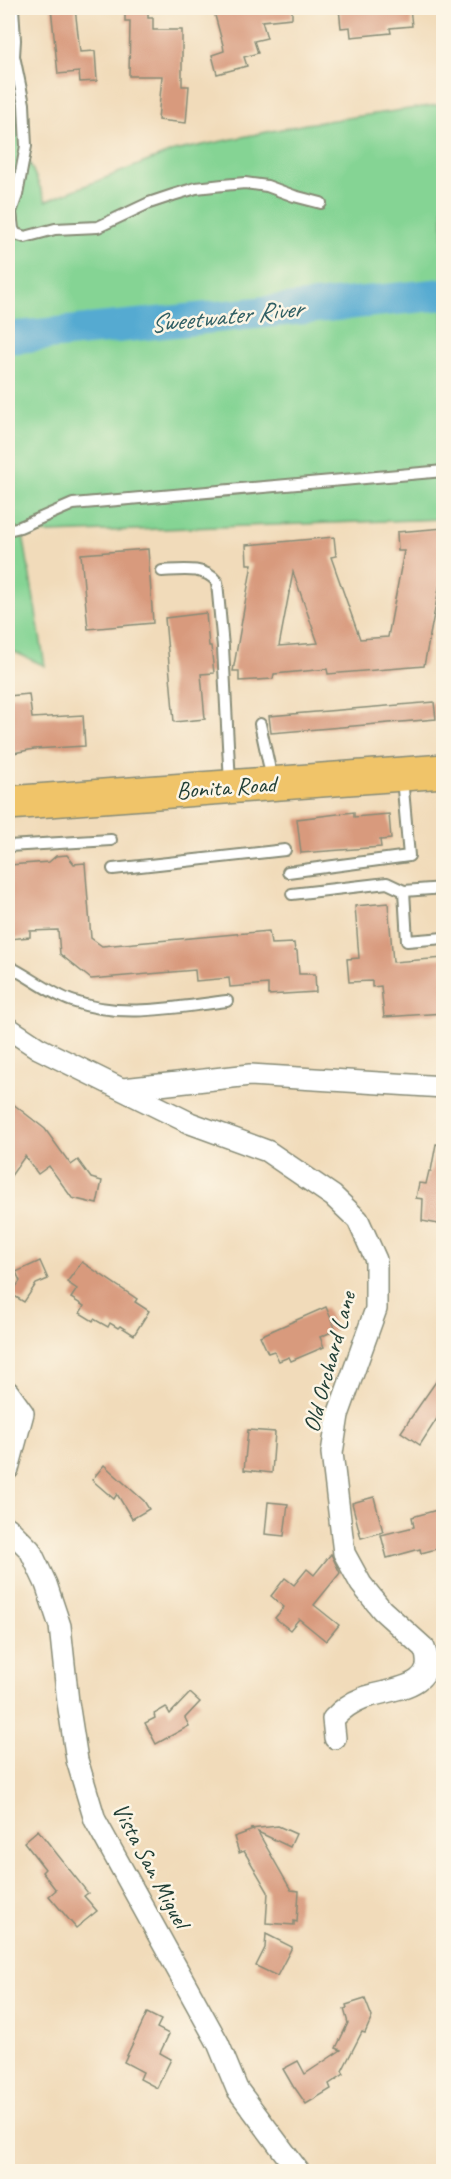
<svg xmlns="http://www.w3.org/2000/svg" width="451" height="2179" viewBox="0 0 451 2179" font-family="Caveat,sans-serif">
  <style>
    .green { fill: #85d494; stroke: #528864; stroke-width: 1.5 }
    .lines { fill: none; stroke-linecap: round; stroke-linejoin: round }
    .river { stroke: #55aad1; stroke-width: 32 }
    .building { fill: #d89a7d; fill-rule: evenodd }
    .lane-casing { stroke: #888c77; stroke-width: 14 }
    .street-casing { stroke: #888c77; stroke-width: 24 }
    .primary-casing { stroke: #888c77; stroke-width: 36 }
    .lane { stroke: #fff; stroke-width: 10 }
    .street { stroke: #fff; stroke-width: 21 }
    .primary { stroke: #f0c469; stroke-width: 33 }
    .labels { text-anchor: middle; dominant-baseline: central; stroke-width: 5; stroke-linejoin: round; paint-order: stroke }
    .street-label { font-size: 24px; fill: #1f3d34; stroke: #fcf5e5 }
    .water-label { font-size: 26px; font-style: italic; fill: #2f5e63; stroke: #fcf5e5 }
  </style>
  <rect width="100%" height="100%" fill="#fcf5e5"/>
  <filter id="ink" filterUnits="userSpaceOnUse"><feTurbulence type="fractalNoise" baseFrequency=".0167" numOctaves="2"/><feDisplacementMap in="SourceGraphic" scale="12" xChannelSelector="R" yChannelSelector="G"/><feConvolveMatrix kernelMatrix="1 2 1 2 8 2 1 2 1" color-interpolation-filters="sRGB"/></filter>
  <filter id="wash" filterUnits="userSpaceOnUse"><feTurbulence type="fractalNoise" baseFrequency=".008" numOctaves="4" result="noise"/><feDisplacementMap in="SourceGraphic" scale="24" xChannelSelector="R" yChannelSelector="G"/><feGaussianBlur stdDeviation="1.35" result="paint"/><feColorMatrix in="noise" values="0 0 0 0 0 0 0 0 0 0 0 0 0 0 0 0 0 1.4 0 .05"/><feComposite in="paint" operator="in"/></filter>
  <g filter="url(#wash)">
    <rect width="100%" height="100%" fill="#f1dbba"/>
    <polygon class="green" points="8,8 17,8 28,159 46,201 174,151 306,124 443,104 443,519 23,534 45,666 8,649"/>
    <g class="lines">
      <polyline class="river" points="8,338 444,294"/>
    </g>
    <g id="blocks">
      <g class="building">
        <polygon points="51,8 75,8 80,52 95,51 97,81 80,82 79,72 58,74"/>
        <polygon points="125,8 148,8 148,18 153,18 153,30 182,30 182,86 189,86 186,123 158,120 162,76 129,76 130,21 125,21"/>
        <polygon points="213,8 292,8 292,18 262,21 267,38 254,41 258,53 244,57 247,66 217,74 212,55 224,51 223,45"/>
        <polygon points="339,8 410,8 412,26 390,28 391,33 351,37 350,27 341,28"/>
        <path d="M444 528V563L424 666 328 674 327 669 274 674 273 679 239 681V671H233L252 564H247L246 545 334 537 336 556 331 557 360 639 388 637 404 551H398L397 532ZM293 572 318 643 279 646Z"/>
        <polygon points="148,549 153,623 88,629 81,554"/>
        <polygon points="206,613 209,646 211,646 214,673 201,674 205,719 174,722 165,618"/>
        <polygon points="29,694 32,718 83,715 85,746 34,749 8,754 8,696"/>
        <polygon points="434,702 436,719 271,733 269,716"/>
        <polygon points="354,812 354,817 389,814 391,839 380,840 381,847 301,853 297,819"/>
        <polygon points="67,855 74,864 85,863 91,938 102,946 269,931 271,944 294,943 295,951 297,951 299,974 315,974 316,992 268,995 268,984 230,987 229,978 196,981 195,970 91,979 60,954 58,930 30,931 30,937 9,939 8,867 9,865 49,862 56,856"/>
        <polygon points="388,903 393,962 444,958 444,1013 384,1017 381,986 372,987 372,981 349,982 347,959 359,958 355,906"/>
        <polygon points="8,1100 45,1129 71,1165 78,1160 91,1178 102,1181 97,1204 72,1198 49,1166 38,1174 25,1156 8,1180"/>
        <polygon points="436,1144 444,1145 444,1225 422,1221 423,1199 416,1198 419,1183 426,1184 429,1171 431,1171"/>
        <polygon points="40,1261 48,1279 36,1284 24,1302 11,1294 20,1281 16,1272"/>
        <polygon points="82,1262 137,1299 135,1302 149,1311 134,1335 120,1326 118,1328 110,1323 108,1327 94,1319 93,1321 80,1313 84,1306 71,1298 77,1289 67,1282"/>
        <polygon points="326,1307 336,1330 320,1337 324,1347 291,1361 289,1357 279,1361 274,1351 268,1353 260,1336"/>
        <polygon points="444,1370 444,1421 438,1417 420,1445 401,1432"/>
        <polygon points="248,1430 275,1432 272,1473 244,1470"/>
        <polygon points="104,1465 144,1501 149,1509 132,1519 117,1494 114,1499 92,1480"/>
        <polygon points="374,1497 383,1532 361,1538 352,1503"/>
        <polygon points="268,1502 288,1504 284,1536 265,1534"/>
        <polygon points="444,1508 444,1547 421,1553 420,1549 387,1558 381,1535 414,1527 412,1517"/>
        <polygon points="331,1554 340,1573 314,1605 339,1625 326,1641 299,1619 290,1630 275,1618 284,1607 271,1596 285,1578 294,1585 307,1569 314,1575"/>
        <polygon points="190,1693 200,1702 185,1718 189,1726 156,1744 145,1723 155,1718 154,1714 166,1707 170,1714"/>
        <polygon points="278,1826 296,1834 290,1847 258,1832 291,1890 299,1891 297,1922 294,1921 294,1925 266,1923 268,1892 244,1851 239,1853 234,1837 253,1830 250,1829"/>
        <polygon points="38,1830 88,1893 84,1896 97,1911 76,1928 49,1896 56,1890 42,1872 45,1869 24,1842"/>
        <polygon points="266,1934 292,1947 277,1976 256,1966 265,1948"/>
        <polygon points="365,1999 372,2017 365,2033 362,2032 342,2071 344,2074 329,2084 331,2089 306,2104 295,2088 294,2088 283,2069 298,2061 305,2074 341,2050 336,2048 348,2023 344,2009 347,2008 346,2005"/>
        <polygon points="147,2013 161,2020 157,2028 169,2034 160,2053 171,2059 157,2088 140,2079 143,2072 124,2062"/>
      </g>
    </g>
  </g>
  <g filter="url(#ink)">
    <use href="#blocks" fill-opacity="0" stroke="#888c77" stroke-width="1.5"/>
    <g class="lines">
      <defs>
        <g id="lane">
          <polyline points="13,8 15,40 14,56 24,104 26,146 17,195 11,212 13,229 16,234 25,237 55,229 98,227 149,203 173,195 196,188 223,185 245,183 267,186 294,196 321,203"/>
          <polyline points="8,530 20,527 73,504 444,471"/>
          <path d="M162 571C181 570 205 566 217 582L223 647 230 784"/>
          <polyline points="260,724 272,779"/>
          <polyline points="8,846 111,840"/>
          <polyline points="113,869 285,850"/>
          <polyline points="288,872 409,856 402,778"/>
          <polyline points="404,891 444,888"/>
          <polyline points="292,894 387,883 404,891 407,941 444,938"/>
          <path d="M8 966C29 976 49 993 72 1001 122 1019 176 1007 227 1001"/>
        </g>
        <g id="street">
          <path d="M8 1028 38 1048 190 1123 267 1151 333 1196 358 1220 376 1260V1309L338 1415 332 1453 344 1553 361 1584 382 1610 424 1648C441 1689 387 1689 363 1698 350 1703 342 1709 333 1719L335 1738"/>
          <polyline points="123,1089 250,1075 444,1087"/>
          <polyline points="8,1392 23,1413 8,1469"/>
          <polyline points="8,1528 30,1550 46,1584 60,1626 68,1702 77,1760 95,1820 218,2043 237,2089 299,2172"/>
        </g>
        <polyline id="primary" points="8,803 444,771"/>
      </defs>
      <use href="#lane" class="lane-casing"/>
      <use href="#street" class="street-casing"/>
      <use href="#primary" class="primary-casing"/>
      <use href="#lane" class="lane"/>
      <use href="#street" class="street"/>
      <use href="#primary" class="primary"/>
    </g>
  </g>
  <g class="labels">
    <g class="street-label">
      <text transform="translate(226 787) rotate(-4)">Bonita Road</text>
      <text transform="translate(329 1362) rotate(-75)">Old Orchard Lane</text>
      <text transform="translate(151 1865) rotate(62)">Vista San Miguel</text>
    </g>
    <g class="water-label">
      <text transform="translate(226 316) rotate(-6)">Sweetwater River</text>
    </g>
  </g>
  <rect width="451" height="2179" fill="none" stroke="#fcf5e5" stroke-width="30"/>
</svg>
